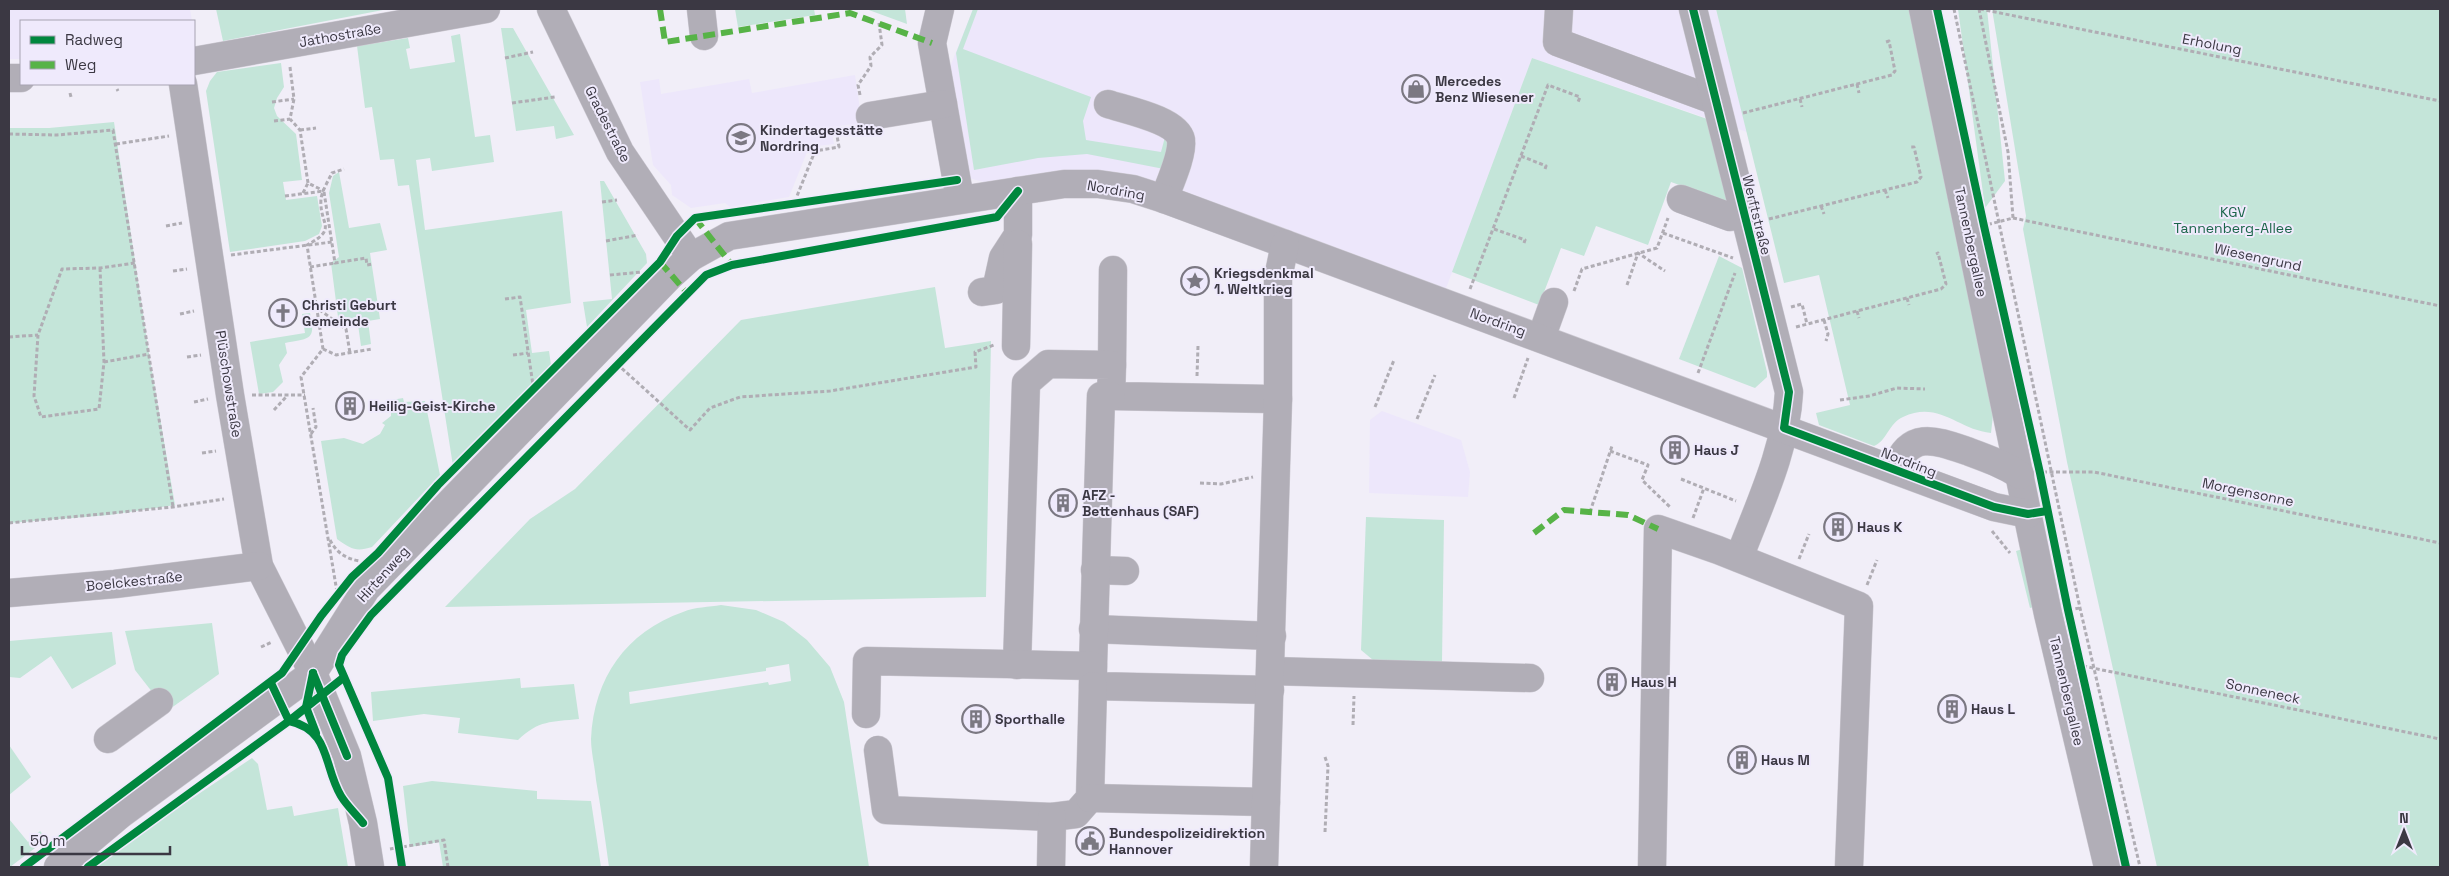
<svg xmlns="http://www.w3.org/2000/svg" width="2449" height="876" viewBox="0 0 2449 876" font-family="'Space Grotesk',sans-serif">
  <style>
    .built { fill: #ede7fb }
    .green { fill: #c4e5d9; fill-rule: evenodd }
    .lines { fill: none; stroke-linecap: round; stroke-linejoin: round }
    .minor-casing { stroke: #cdcad3; stroke-width: 29 }
    .path { stroke: #b0adb4; stroke-width: 3; stroke-dasharray: 4 2.5; stroke-linecap: butt }
    .minor { stroke: #b1aeb7; stroke-width: 28 }
    .quiet { stroke: #57b347; stroke-width: 6; stroke-dasharray: 12 6; stroke-linecap: butt }
    .cycleway-casing { stroke: #efeafc; stroke-width: 11 }
    .cycleway { stroke: #00873e; stroke-width: 8 }
    .labels { text-anchor: middle; dominant-baseline: central; stroke-width: 4; stroke-linejoin: round; paint-order: stroke }
    .street-label { font-size: 14px; fill: #3b3843; stroke: #efeafc }
    .poi-label { font-size: 14px; font-weight: bold; fill: #3b3843; stroke: #efeafc; text-anchor: start }
    .park-label { font-size: 14px; fill: #1a6549; stroke: #efeafc }
  </style>
  <rect width="100%" height="100%" fill="#f1eef8"/>
  <g class="built">
    <polygon points="9,9 190,9 192,21 21,21 21,59 9,59"/>
    <polygon points="973,9 1716,9 1747,132 1532,58 1445,291 1159,190 987,183 969,178 950,67"/>
    <polygon points="855,75 862,123 831,127 834,144 809,147 789,197 730,207 725,203 691,208 672,195 671,185 653,165 640,82 659,79 661,94 749,79 752,93"/>
    <polygon points="1382,411 1461,440 1470,472 1468,497 1369,493 1370,420"/>
  </g>
  <g class="green">
    <polygon points="216,9 388,9 223,41"/>
    <polygon points="735,9 814,9 815,15 738,27"/>
    <polygon points="866,9 905,9 907,24"/>
    <polygon points="973,9 978,9 963,49 1091,97 1083,121 1086,140 1161,152 1165,137 1168,146 1164,169 1087,154 1038,158 974,170 956,53"/>
    <path d="M1716 9H1915L1994 406 1991 433C1958 430 1939 400 1903 417 1889 423 1886 442 1874 446L1819 425 1816 413 1850 405 1819 275 1784 283Z"/>
    <polygon points="1958,9 1987,9 2005,181 1985,208"/>
    <polygon points="1992,9 2440,9 2440,867 2157,867 2067,462 2023,229 2026,216"/>
    <polygon points="501,28 513,28 574,135 556,139 554,126 516,131"/>
    <polygon points="460,34 475,137 490,135 494,162 432,171 430,158 416,160 425,230 562,211 571,303 526,310 532,353 549,351 551,365 453,466 409,185 398,186 394,159 380,160 372,107 365,108 357,46 408,38 410,48 406,49 410,69 455,62 451,36"/>
    <polygon points="1532,58 1710,120 1727,202 1671,182 1648,245 1596,226 1584,256 1561,248 1539,305 1452,272"/>
    <polygon points="281,63 284,87 277,98 274,108 277,116 296,134 302,180 283,182 286,200 317,196 322,226 319,234 305,241 230,252 206,91 210,81 217,72"/>
    <polygon points="114,122 149,354 175,505 109,515 9,523 9,128 49,128"/>
    <polygon points="339,172 349,228 380,223 387,250 370,253 380,319 368,321 371,344 361,346 357,317 342,320 338,317 331,263 339,257 329,193 333,176"/>
    <polygon points="600,181 604,181 646,254 647,263 587,327 583,302 612,299"/>
    <polygon points="1719,256 1742,268 1767,372 1767,377 1755,388 1679,359"/>
    <polygon points="935,287 945,348 991,341 986,597 445,607 530,519 575,489 741,320"/>
    <path d="M310 313C316 341 310 338 285 343L287 353 279 365 283 382 273 392 259 394 250 342 305 333 302 314Z"/>
    <path d="M403 398 404 402 425 401 440 475 372 547C356 552 351 549 337 539L321 441 344 438 363 444 380 434 385 425 382 423 391 416V408L385 403 386 401Z"/>
    <polygon points="1366,517 1444,520 1442,662 1373,660 1361,650"/>
    <polygon points="2026,548 2040,605 2030,608 2016,551"/>
    <path d="M721 605 756 610 784 622 807 640 830 667 844 702 869 867H609C605 838 601 809 596 780 595 767 591 752 591 739 594 678 626 632 683 612 695 607 709 607 721 605ZM789 664 791 681 769 685 768 682 630 704 629 692 766 671V668Z"/>
    <polygon points="212,623 219,674 167,711 135,670 125,631"/>
    <polygon points="112,632 116,664 72,689 51,656 20,678 9,677 9,641"/>
    <path d="M520 678 521 688 574 684 579 719C551 722 539 720 518 740L458 733 460 718 424 714 373 721 371 692Z"/>
    <polygon points="9,745 31,777 9,795"/>
    <polygon points="252,758 258,764 267,810 292,806 294,816 338,808 348,867 90,867"/>
    <polygon points="432,781 537,791 537,799 591,801 601,867 443,867 439,842 410,847 403,786"/>
    <polygon points="9,819 28,842 40,831 47,839 10,867"/>
  </g>
  <g class="lines">
    <defs>
      <g id="minor">
        <polyline points="551,9 620,152 691,257"/>
        <polyline points="701,9 704,36"/>
        <polyline points="940,9 932,43 960,199"/>
        <polyline points="1559,9 1557,42 1716,101"/>
        <path d="M1693 9 1789 392C1786 450 1759 505 1739 558"/>
        <polyline points="1923,9 2048,614 2108,867"/>
        <polyline points="194,61 486,9"/>
        <polyline points="9,78 21,78"/>
        <polyline points="183,84 230,395 259,566 313,673 347,756 363,823 370,867"/>
        <path d="M1108 104C1126 110 1177 120 1181 140 1183 155 1169 185 1164 199"/>
        <polyline points="870,116 943,104"/>
        <polyline points="1681,199 1730,217 1744,215"/>
        <polyline points="982,292 996,290 1003,258 1018,235 1018,191"/>
        <polyline points="1541,338 1554,302"/>
        <polyline points="1016,346 1018,244"/>
        <polyline points="1112,365 1113,270"/>
        <path d="M1895 470C1909 430 1935 440 1967 451 1986 458 2003 464 2020 475"/>
        <polyline points="1095,570 1125,571"/>
        <polyline points="9,593 115,584 259,566"/>
        <polyline points="1093,629 1272,636"/>
        <polyline points="1017,665 1026,383 1048,364 1112,365 1111,396 1278,399"/>
        <polyline points="1093,666 1101,396 1111,396"/>
        <polyline points="1271,671 1530,678"/>
        <polyline points="866,714 867,661 1093,666 1093,686 1270,690"/>
        <polyline points="108,739 159,702"/>
        <polyline points="878,750 886,810 1052,817 1076,814 1090,798 1093,686"/>
        <polyline points="1090,798 1266,802"/>
        <polyline points="58,867 121,814 313,673 366,589 671,275 691,257 729,236 1064,184 1098,184 1133,189 1164,199 1994,507 2028,514"/>
        <polyline points="1051,867 1052,817"/>
        <polyline points="1264,867 1278,399 1278,278 1285,244"/>
        <polyline points="1652,867 1658,529 1718,550 1859,606 1849,867"/>
      </g>
    </defs>
    <use href="#minor" class="minor-casing"/>
    <g class="path">
      <polyline points="1954,9 2080,608 2140,867"/>
      <polyline points="1979,9 2008,152 2013,218 1990,224"/>
      <polyline points="1980,9 2440,101"/>
      <polyline points="505,58 533,52"/>
      <polyline points="290,67 294,99 290,119 300,130 308,183 324,191"/>
      <polyline points="1857,84 1859,93"/>
      <polyline points="117,89 118,91"/>
      <polyline points="70,93 71,97"/>
      <polyline points="860,95 858,85 871,66 870,57 882,45 879,23"/>
      <polyline points="1800,99 1802,107"/>
      <polyline points="272,102 294,99"/>
      <polyline points="512,103 555,97"/>
      <polyline points="1743,113 1892,75 1895,71 1889,41 1886,42"/>
      <polyline points="274,121 290,119"/>
      <polyline points="300,130 316,128"/>
      <polyline points="9,134 57,135 113,130 173,507"/>
      <polyline points="116,144 169,136"/>
      <polyline points="1521,156 1546,166 1545,169"/>
      <polyline points="1885,190 1888,198"/>
      <polyline points="324,192 335,263 366,258 367,265 373,264"/>
      <polyline points="303,193 308,183"/>
      <polyline points="285,196 324,191"/>
      <polyline points="602,202 617,200"/>
      <polyline points="797,202 797,196 815,151 839,147 836,130 852,128"/>
      <polyline points="1821,206 1824,214"/>
      <polyline points="2013,218 2440,306"/>
      <polyline points="1769,219 1917,182 1921,177 1914,147 1911,147"/>
      <polyline points="166,226 182,223"/>
      <polyline points="1494,229 1525,240 1524,243"/>
      <polyline points="1663,233 1733,258"/>
      <polyline points="606,241 638,235"/>
      <polyline points="231,255 332,242"/>
      <polyline points="310,267 335,263"/>
      <polyline points="100,268 104,362 99,409 41,417 34,396 38,335 62,269 100,268 135,263"/>
      <polyline points="173,271 187,269"/>
      <polyline points="610,275 642,272"/>
      <polyline points="1627,285 1638,253 1665,271"/>
      <polyline points="1470,289 1548,85 1580,97 1578,102"/>
      <polyline points="1574,291 1582,269 1657,248 1668,218"/>
      <polyline points="1907,298 1909,305"/>
      <polyline points="505,299 520,297 533,385"/>
      <polyline points="1791,307 1802,304 1807,324"/>
      <polyline points="307,309 317,308 346,329 350,353"/>
      <polyline points="1857,311 1859,318"/>
      <polyline points="180,314 194,311"/>
      <polyline points="1824,320 1828,334 1826,341"/>
      <polyline points="1796,327 1941,289 1946,284 1938,253 1936,254"/>
      <polyline points="9,337 38,335"/>
      <polyline points="323,349 336,355 372,349"/>
      <polyline points="513,355 528,353"/>
      <polyline points="187,357 201,355"/>
      <polyline points="104,362 149,354"/>
      <polyline points="617,364 690,430 710,408 740,397 830,391 976,367 975,352 994,345"/>
      <polyline points="1698,373 1735,273"/>
      <polyline points="1197,376 1198,346"/>
      <polyline points="252,395 305,395"/>
      <polyline points="1514,398 1528,358"/>
      <polyline points="1840,400 1869,396 1897,388 1925,389"/>
      <polyline points="194,402 208,399"/>
      <polyline points="1375,407 1394,360"/>
      <polyline points="274,410 286,397"/>
      <polyline points="1417,419 1435,375"/>
      <polyline points="311,434 316,427 313,408"/>
      <polyline points="1610,451 1648,465 1642,480 1670,507"/>
      <polyline points="202,453 216,451"/>
      <polyline points="2043,472 2094,472 2440,543"/>
      <polyline points="1681,479 1736,501"/>
      <polyline points="1200,483 1221,484 1253,477"/>
      <polyline points="1590,512 1612,446"/>
      <polyline points="1693,518 1704,488"/>
      <polyline points="9,523 173,507 224,499"/>
      <polyline points="1992,531 2010,553"/>
      <path d="M330 540C336 552 346 559 360 561"/>
      <polyline points="1799,559 1809,534"/>
      <polyline points="1867,585 1877,560"/>
      <path d="M337 592 301 377 323 349 307 245C339 228 319 225 321 199 322 191 328 181 332 173L344 169"/>
      <polyline points="2069,610 2080,608"/>
      <polyline points="261,647 272,642"/>
      <polyline points="2083,666 2440,739"/>
      <polyline points="1353,725 1354,696"/>
      <polyline points="1325,757 1328,766 1325,832"/>
      <polyline points="390,849 444,840 448,867"/>
    </g>
    <use href="#minor" class="minor"/>
    <g class="quiet">
      <polyline points="660,9 665,42 850,13 932,43"/>
      <polyline points="695,218 732,265"/>
      <polyline points="660,262 687,293"/>
      <polyline points="1534,533 1564,510 1628,515 1658,529"/>
    </g>
    <defs>
      <g id="cycleway">
        <polyline points="1693,9 1789,392 1784,428 1994,507 2028,514 2047,511"/>
        <polyline points="1937,9 1984,226 2040,473 2068,610 2126,867"/>
        <polyline points="313,673 347,756"/>
        <polyline points="313,673 306,707 316,733"/>
        <polyline points="271,683 289,721 343,678"/>
        <polyline points="24,867 282,673 321,616 352,577 378,553 438,485 660,262 677,236 695,218 957,180"/>
        <path d="M88 867 289 721C331 730 323 766 341 796 347 806 356 814 363 823"/>
        <polyline points="402,867 388,778 339,665 342,655 371,615 706,275 732,265 997,217 1018,191"/>
      </g>
    </defs>
    <use href="#cycleway" class="cycleway-casing"/>
    <use href="#cycleway" class="cycleway"/>
  </g>
  <defs>
    <symbol id="shop-ring" viewBox="-11 -11 22 22"><circle r="9.5" fill="#efeafc" stroke="#7b7882" stroke-width="1.5"/><path d="M-5-2.5h2.3a2.7 3.5 0 0 1 5.4 0H5L5.5 6h-11ZM-1.5-2.5h3a1.5 2.3 0 0 0-3 0Z" fill="#7b7882"/></symbol>
    <symbol id="school-ring" viewBox="-11 -11 22 22"><circle r="9.5" fill="#efeafc" stroke="#7b7882" stroke-width="1.5"/><path d="M0-5L7-2L0 1L-7-2ZM-4 1L0 2.5L4 1V4Q0 6-4 4Z" fill="#7b7882"/></symbol>
    <symbol id="sight-ring" viewBox="-11 -11 22 22"><circle r="9.5" fill="#efeafc" stroke="#7b7882" stroke-width="1.5"/><path d="M0-6L1.8-2.2L6-1.7L2.9 1.2L3.7 5.4L0 3.3L-3.7 5.4L-2.9 1.2L-6-1.7L-1.8-2.2Z" fill="#7b7882"/></symbol>
    <symbol id="church-ring" viewBox="-11 -11 22 22"><circle r="9.5" fill="#efeafc" stroke="#7b7882" stroke-width="1.5"/><path d="M-1.2-6h2.4v3.5h3.3v2.4h-3.3V6h-2.4V-.1h-3.3v-2.4h3.3Z" fill="#7b7882"/></symbol>
    <symbol id="building-ring" viewBox="-11 -11 22 22"><circle r="9.5" fill="#efeafc" stroke="#7b7882" stroke-width="1.5"/><path d="M-4-6H4V6H1V3H-1V6H-4ZM-2.5-4.3h1.7v1.8h-1.7ZM.8-4.3h1.7v1.8H.8ZM-2.5-1h1.7V.8h-1.7ZM.8-1h1.7V.8H.8Z" fill="#7b7882"/></symbol>
    <symbol id="civic-ring" viewBox="-11 -11 22 22"><circle r="9.5" fill="#efeafc" stroke="#7b7882" stroke-width="1.5"/><path d="M-.6-6.5H3V-4.5H.6V-3L4-1V1h2V6H-6V1h2V-1L-.6-3ZM-1.2 2.5V6h2.4V2.5Z" fill="#7b7882"/></symbol>
  </defs>
  <g fill-rule="evenodd">
    <use href="#shop-ring" x="1400" y="73" width="32" height="32"/>
    <use href="#school-ring" x="725" y="122" width="32" height="32"/>
    <use href="#sight-ring" x="1179" y="265" width="32" height="32"/>
    <use href="#church-ring" x="267" y="297" width="32" height="32"/>
    <use href="#building-ring" x="334" y="390" width="32" height="32"/>
    <use href="#building-ring" x="1659" y="434" width="32" height="32"/>
    <use href="#building-ring" x="1047" y="487" width="32" height="32"/>
    <use href="#building-ring" x="1822" y="511" width="32" height="32"/>
    <use href="#building-ring" x="1596" y="666" width="32" height="32"/>
    <use href="#building-ring" x="1936" y="693" width="32" height="32"/>
    <use href="#building-ring" x="960" y="703" width="32" height="32"/>
    <use href="#building-ring" x="1726" y="744" width="32" height="32"/>
    <use href="#civic-ring" x="1074" y="825" width="32" height="32"/>
  </g>
  <g class="labels">
    <g class="street-label">
      <text transform="translate(340 35) rotate(-10)">Jathostraße</text>
      <text transform="translate(2212 44) rotate(11)">Erholung</text>
      <text transform="translate(608 124) rotate(63)">Gradestraße</text>
      <text transform="translate(1116 190) rotate(10)">Nordring</text>
      <text transform="translate(1757 215) rotate(76)">Werftstraße</text>
      <text transform="translate(1971 242) rotate(78)">Tannenbergallee</text>
      <text transform="translate(2258 257) rotate(12)">Wiesengrund</text>
      <text transform="translate(1498 322) rotate(20)">Nordring</text>
      <text transform="translate(229 384) rotate(81)">Plüschowstraße</text>
      <text transform="translate(1909 462) rotate(21)">Nordring</text>
      <text transform="translate(2248 492) rotate(12)">Morgensonne</text>
      <text transform="translate(383 574) rotate(-48)">Hirtenweg</text>
      <text transform="translate(134 581) rotate(-6)">Boelckestraße</text>
      <text transform="translate(2067 691) rotate(77)">Tannenbergallee</text>
      <text transform="translate(2263 691) rotate(12)">Sonneneck</text>
    </g>
    <g class="poi-label">
      <text x="1435" y="81">Mercedes<tspan x="1435" dy="16">Benz Wiesener</tspan></text>
      <text x="760" y="130">Kindertagesstätte<tspan x="760" dy="16">Nordring</tspan></text>
      <text x="1214" y="273">Kriegsdenkmal<tspan x="1214" dy="16">1. Weltkrieg</tspan></text>
      <text x="302" y="305">Christi Geburt<tspan x="302" dy="16">Gemeinde</tspan></text>
      <text x="369" y="406">Heilig-Geist-Kirche</text>
      <text x="1694" y="450">Haus J</text>
      <text x="1082" y="495">AFZ -<tspan x="1082" dy="16">Bettenhaus (SAF)</tspan></text>
      <text x="1857" y="527">Haus K</text>
      <text x="1631" y="682">Haus H</text>
      <text x="1971" y="709">Haus L</text>
      <text x="995" y="719">Sporthalle</text>
      <text x="1761" y="760">Haus M</text>
      <text x="1109" y="833">Bundespolizeidirektion<tspan x="1109" dy="16">Hannover</tspan></text>
    </g>
    <g class="park-label">
      <text x="2233" y="212">KGV<tspan x="2233" dy="16">Tannenberg-Allee</tspan></text>
    </g>
  </g>
  <rect width="2449" height="876" fill="none" stroke="#3b3843" stroke-width="20"/>
  <rect x="20" y="20" width="175" height="65" fill="#efeafc" stroke="#a7a3b2"/>
  <rect x="30" y="36" width="25" height="8" fill="#00873e" stroke="#a7a3b2"/>
  <text x="65" y="45" font-size="15" fill="#3b3843">Radweg</text>
  <rect x="30" y="61" width="25" height="8" fill="#57b347" stroke="#a7a3b2"/>
  <text x="65" y="70" font-size="15" fill="#3b3843">Weg</text>
  <g transform="translate(2404 831)" stroke="#efeafc" stroke-width="4" paint-order="stroke">
  <path d="M0-4L9 19L0 12L-9 19Z" fill="#3b3843"/>
  <text y="-8" font-size="14" font-weight="bold" text-anchor="middle" fill="#3b3843">N</text>
  </g>
  <path d="M22 846v8h148v-8" fill="none" stroke="#3b3843" stroke-width="2.5"/>
  <text x="30" y="846" font-size="15" fill="#3b3843" stroke="#efeafc" stroke-width="4" paint-order="stroke">50 m</text>
</svg>
